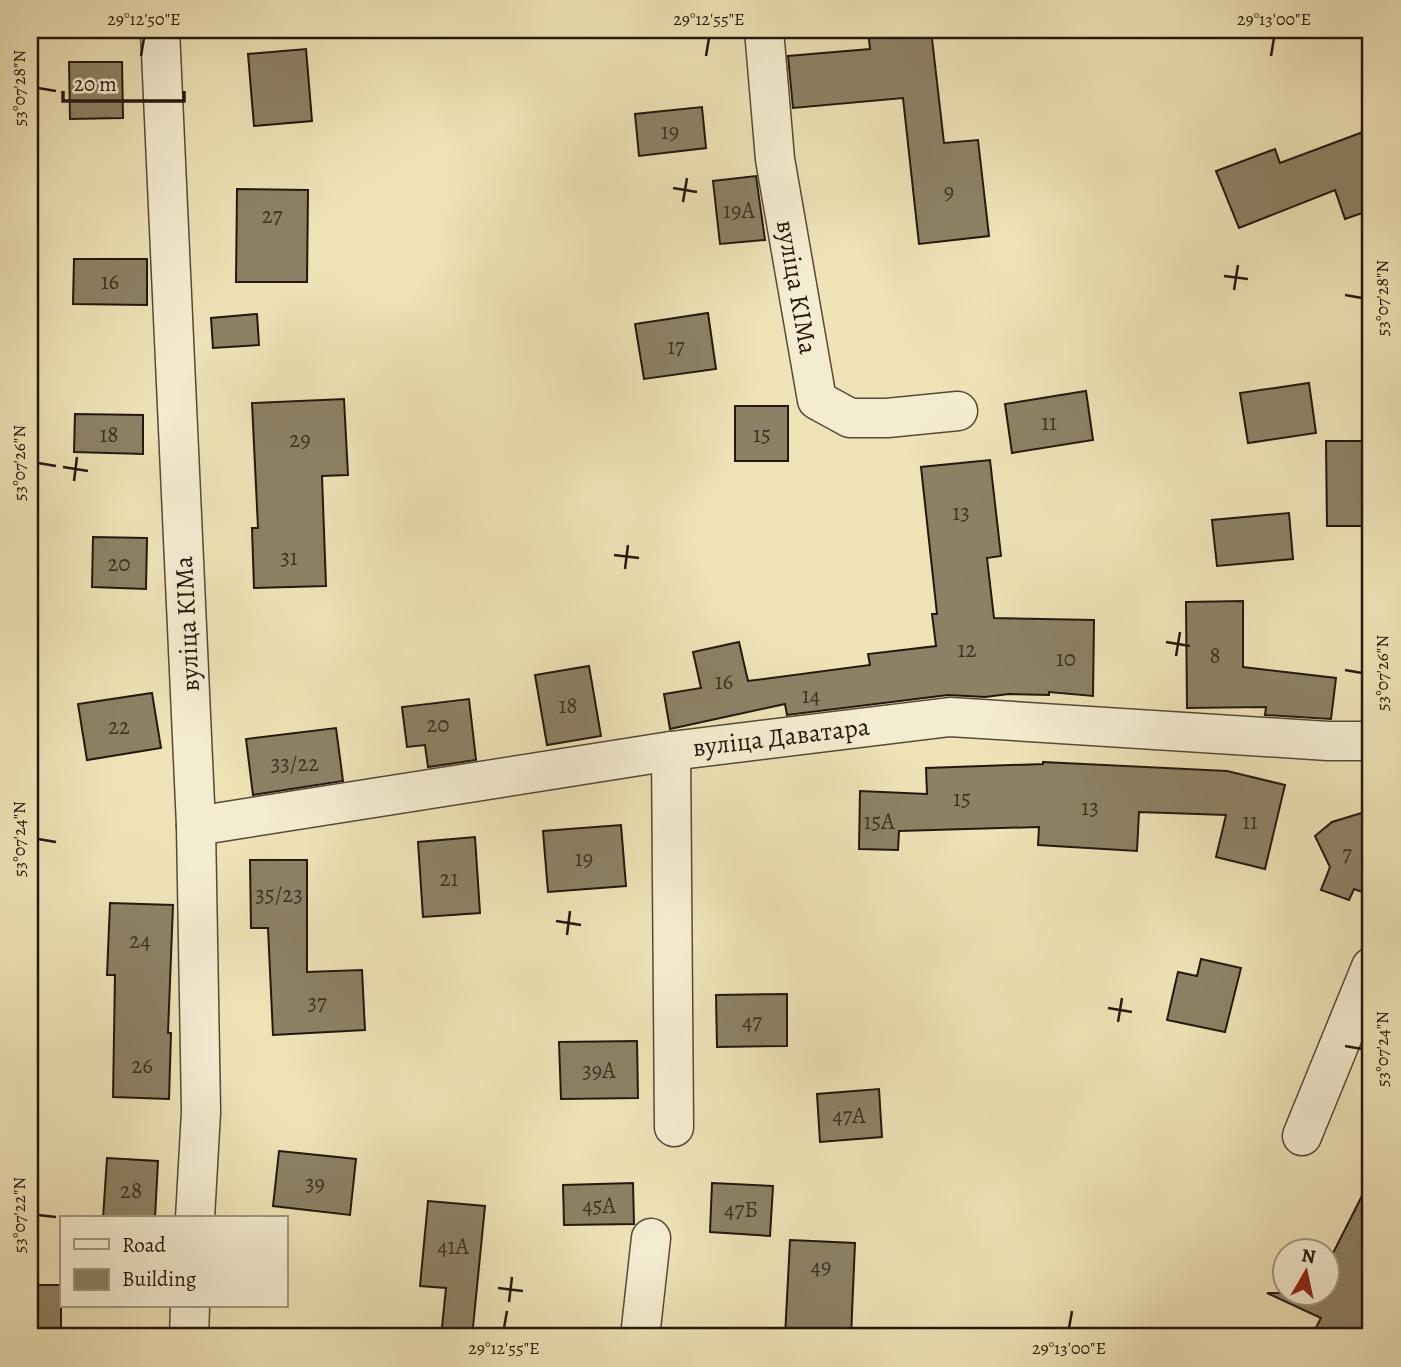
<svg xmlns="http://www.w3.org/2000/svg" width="1401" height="1367" viewBox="0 0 1401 1367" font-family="Alegreya,serif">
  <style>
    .building { fill: #8d8165; stroke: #24180e; stroke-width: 2 }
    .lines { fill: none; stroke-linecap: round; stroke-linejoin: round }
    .minor-casing { stroke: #564a38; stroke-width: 41 }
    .minor { stroke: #f4ecd0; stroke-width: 38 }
    .ticks { fill: none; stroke: #24180e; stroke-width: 2.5 }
    .labels { text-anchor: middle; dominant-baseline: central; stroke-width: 6; stroke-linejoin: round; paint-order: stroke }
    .number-label { font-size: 23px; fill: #3e3224 }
    .street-label { font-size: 26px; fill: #24180e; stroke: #f4ecd0 }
    .neatline { fill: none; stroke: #24180e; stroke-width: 2.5 }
    .ticks-label { font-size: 18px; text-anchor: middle; fill: #24180e }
  </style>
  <rect width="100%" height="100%" fill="#eee2b6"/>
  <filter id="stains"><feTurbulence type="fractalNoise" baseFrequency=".00286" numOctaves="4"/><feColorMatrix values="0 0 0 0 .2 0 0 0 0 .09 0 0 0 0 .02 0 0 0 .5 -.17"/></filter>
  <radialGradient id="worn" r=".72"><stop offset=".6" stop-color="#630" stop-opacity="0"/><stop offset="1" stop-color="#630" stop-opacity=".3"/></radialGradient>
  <g class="building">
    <polygon points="868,30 931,30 944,143 978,140 989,236 919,244 903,98 793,108 788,56 870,49"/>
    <polygon points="306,49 312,121 254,126 248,54"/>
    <polygon points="69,62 122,62 123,118 70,119"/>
    <polygon points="702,107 706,148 639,156 635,114"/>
    <polygon points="1371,129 1371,210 1345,219 1335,190 1239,228 1216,171 1275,149 1280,163"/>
    <polygon points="756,176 765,240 720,244 713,181"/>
    <polygon points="237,189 308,190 307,282 236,282"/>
    <polygon points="74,259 147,259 147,305 73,304"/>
    <polygon points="708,313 716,369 644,379 635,324"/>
    <polygon points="257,314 259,345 213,348 211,318"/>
    <polygon points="1309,383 1316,433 1248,443 1240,393"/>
    <polygon points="1086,391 1093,440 1012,453 1005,404"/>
    <polygon points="344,399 348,475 322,476 326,586 254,588 252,528 258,528 252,403"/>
    <rect x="735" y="406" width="53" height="55"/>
    <polygon points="75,414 143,415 143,454 74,452"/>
    <polygon points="1326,441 1371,441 1371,526 1327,526"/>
    <polygon points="990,460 1001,556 987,558 994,618 1094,620 1093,696 1049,692 1049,695 1009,694 985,697 948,695 787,715 785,704 670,729 664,694 701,688 693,652 739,642 748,681 870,665 868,654 936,646 932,614 937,614 921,467"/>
    <polygon points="1289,513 1293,559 1217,566 1212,520"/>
    <polygon points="93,537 147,538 146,589 92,587"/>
    <polygon points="1243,601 1243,667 1336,678 1331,719 1265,715 1266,707 1187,708 1186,602"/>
    <polygon points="589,666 601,736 547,745 535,675"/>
    <polygon points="152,693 161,748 87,760 78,704"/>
    <polygon points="469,699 476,760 428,767 425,745 407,747 402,707"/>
    <polygon points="336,728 343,781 253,795 246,739"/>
    <polygon points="1043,762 1227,771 1285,785 1265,869 1216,857 1226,815 1139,812 1137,851 1038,845 1039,827 899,831 898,850 859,849 860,791 927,794 926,768 1043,764"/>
    <polygon points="1371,810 1371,895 1354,889 1349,900 1321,890 1330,867 1315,836 1332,822"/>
    <polygon points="621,825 626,886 548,892 543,831"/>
    <polygon points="475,837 480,913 423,917 418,842"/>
    <polygon points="250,860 307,860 307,972 362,970 365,1030 273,1035 268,928 251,928"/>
    <polygon points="110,903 173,905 168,1033 171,1033 169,1099 113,1097 115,975 107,975"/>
    <polygon points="1201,959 1241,968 1225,1032 1167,1020 1178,972 1197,976"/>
    <polygon points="787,994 787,1046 717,1047 716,995"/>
    <polygon points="637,1041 638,1098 561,1099 559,1042"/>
    <polygon points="879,1089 882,1137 820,1142 817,1094"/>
    <polygon points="279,1151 356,1159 350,1215 273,1206"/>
    <polygon points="107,1158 158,1161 155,1218 103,1218"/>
    <polygon points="1371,1178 1371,1337 1311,1337 1321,1318 1267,1293 1327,1293 1327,1265"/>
    <polygon points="633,1183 634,1224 564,1225 563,1185"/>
    <polygon points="712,1183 773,1186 770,1236 710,1232"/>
    <polygon points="428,1201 485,1206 472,1337 441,1337 446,1288 420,1286"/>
    <polygon points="790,1240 855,1243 851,1337 785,1337"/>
    <rect x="30" y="1285" width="31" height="48"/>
  </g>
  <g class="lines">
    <defs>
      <g id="minor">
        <polyline points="160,30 196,826 201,1112 195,1218"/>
        <polyline points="764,30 775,159 817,400 850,418 887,418 958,411"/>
        <polyline points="671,751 674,1127"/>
        <polyline points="196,826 671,751 950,717 1328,741 1371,741"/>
        <polyline points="1302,1136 1371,967"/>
        <polyline points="189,1337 190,1306"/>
        <polyline points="640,1337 651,1238"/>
      </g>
    </defs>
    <use href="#minor" class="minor-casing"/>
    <use href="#minor" class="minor"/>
  </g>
  <path class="ticks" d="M141 56 144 38M706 56 709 38M1271 56 1274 38M38 88 56 91M673 188 697 192M683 202 687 178M1224 276 1248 279M1234 290 1238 265M1345 295 1362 298M38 463 56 466M63 467 88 471M74 481 77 457M614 555 639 558M625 569 628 545M1166 642 1190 646M1176 656 1180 632M1345 670 1362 673M38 839 56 842M556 921 581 925M567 935 570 911M1108 1008 1132 1012M1118 1022 1122 998M1345 1046 1362 1049M38 1215 56 1217M498 1288 523 1291M509 1302 512 1277M504 1328 507 1311M1069 1328 1072 1311"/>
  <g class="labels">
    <g class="number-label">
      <text x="670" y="131">19</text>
      <text x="949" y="191">9</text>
      <text x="739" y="210">19А</text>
      <text x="272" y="215">27</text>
      <text x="110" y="281">16</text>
      <text x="676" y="346">17</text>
      <text x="1049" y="422">11</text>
      <text x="109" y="434">18</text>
      <text x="762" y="434">15</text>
      <text x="300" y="439">29</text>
      <text x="961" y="512">13</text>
      <text x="289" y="557">31</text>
      <text x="119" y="563">20</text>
      <text x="967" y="649">12</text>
      <text x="1215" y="655">8</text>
      <text x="1066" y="658">10</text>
      <text x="724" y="681">16</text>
      <text x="811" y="695">14</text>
      <text x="568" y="705">18</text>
      <text x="438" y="724">20</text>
      <text x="119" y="726">22</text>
      <text x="295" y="763">33/22</text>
      <text x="962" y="798">15</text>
      <text x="1090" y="807">13</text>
      <text x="879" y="821">15А</text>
      <text x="1250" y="821">11</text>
      <text x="1347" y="853">7</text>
      <text x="584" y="858">19</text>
      <text x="449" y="878">21</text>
      <text x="279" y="894">35/23</text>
      <text x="140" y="940">24</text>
      <text x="317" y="1002">37</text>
      <text x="752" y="1021">47</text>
      <text x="142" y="1065">26</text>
      <text x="599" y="1070">39А</text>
      <text x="849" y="1115">47А</text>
      <text x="315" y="1183">39</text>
      <text x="131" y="1190">28</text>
      <text x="599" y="1205">45А</text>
      <text x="741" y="1209">47Б</text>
      <text x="453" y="1246">41А</text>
      <text x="821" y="1266">49</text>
    </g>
    <g class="street-label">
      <text transform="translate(797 287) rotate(80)">вуліца КІМа</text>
      <text transform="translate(187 624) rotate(-93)">вуліца КІМа</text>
      <text transform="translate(781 737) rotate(-7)">вуліца Даватара</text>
    </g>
  </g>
  <rect width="1401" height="1367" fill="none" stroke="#eee2b6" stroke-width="77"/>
  <rect x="60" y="1216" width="228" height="91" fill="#f4ecd0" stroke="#a19782" stroke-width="2"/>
  <rect x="74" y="1239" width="35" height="10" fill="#f4ecd0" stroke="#a19782" stroke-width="2"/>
  <text x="122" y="1252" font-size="21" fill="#24180e">Road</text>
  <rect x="74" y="1269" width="35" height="21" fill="#8d8165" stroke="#a19782" stroke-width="2"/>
  <text x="122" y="1286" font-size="21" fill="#24180e">Building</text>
  <g transform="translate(1306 1272) rotate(9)"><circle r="33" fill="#f4ecd0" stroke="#a19782" stroke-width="2"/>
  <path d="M0-5L12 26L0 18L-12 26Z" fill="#8f2418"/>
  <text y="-10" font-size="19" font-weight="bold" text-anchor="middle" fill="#24180e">N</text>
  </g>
  <path d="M63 91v10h121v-10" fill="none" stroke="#24180e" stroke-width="3.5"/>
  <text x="74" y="91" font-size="21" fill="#24180e" stroke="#f4ecd0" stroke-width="5" paint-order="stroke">20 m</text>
  <rect x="38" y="38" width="1324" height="1290" class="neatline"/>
  <g class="ticks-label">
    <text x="144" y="25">29°12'50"E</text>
    <text x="709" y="25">29°12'55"E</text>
    <text x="1274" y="25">29°13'00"E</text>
    <text transform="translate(19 88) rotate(-90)" y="6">53°07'28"N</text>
    <text transform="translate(1382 298) rotate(-90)" y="6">53°07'28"N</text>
    <text transform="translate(19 463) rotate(-90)" y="6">53°07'26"N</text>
    <text transform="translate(1382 673) rotate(-90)" y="6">53°07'26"N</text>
    <text transform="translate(19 839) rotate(-90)" y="6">53°07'24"N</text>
    <text transform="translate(1382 1049) rotate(-90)" y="6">53°07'24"N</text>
    <text transform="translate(19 1215) rotate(-90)" y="6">53°07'22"N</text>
    <text x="504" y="1354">29°12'55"E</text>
    <text x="1069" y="1354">29°13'00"E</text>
  </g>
  <rect width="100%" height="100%" filter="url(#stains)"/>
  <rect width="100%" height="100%" fill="url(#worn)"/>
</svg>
